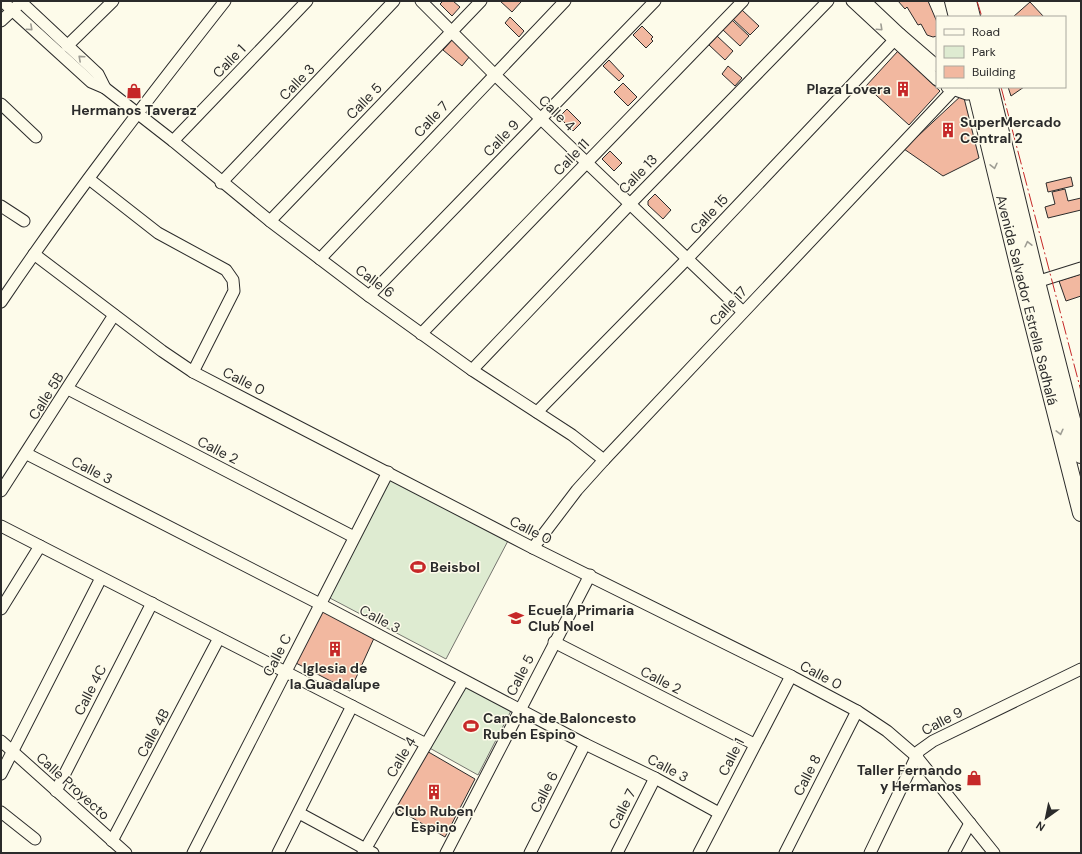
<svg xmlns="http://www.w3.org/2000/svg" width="1082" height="854" viewBox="0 0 1082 854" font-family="'DM Sans',sans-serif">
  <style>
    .green { fill: #deebd1; stroke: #74746e }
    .building { fill: #f2b8a0; stroke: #2b2b2b }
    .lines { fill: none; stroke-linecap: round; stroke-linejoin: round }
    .minor-casing { stroke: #2b2b2b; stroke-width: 13 }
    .highway-casing { stroke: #2b2b2b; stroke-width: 18 }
    .minor { stroke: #fdfbea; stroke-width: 11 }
    .highway { stroke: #fdfbea; stroke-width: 16 }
    .power { stroke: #c62828; stroke-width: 1; stroke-dasharray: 14 3 2 3; stroke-linecap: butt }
    .oneway { stroke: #9e9d94 }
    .labels { text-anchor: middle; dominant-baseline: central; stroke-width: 3; stroke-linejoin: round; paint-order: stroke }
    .street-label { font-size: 14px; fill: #2b2b2b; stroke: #fdfbea }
    .poi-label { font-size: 14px; font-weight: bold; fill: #2b2b2b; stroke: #fdfbea; text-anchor: start }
  </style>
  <rect width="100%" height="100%" fill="#fdfbea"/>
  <g class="green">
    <polygon points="389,475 510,537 446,659 326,596"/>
    <polygon points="465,680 514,705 478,775 426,746"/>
  </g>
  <g class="building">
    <polygon points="443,1 453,1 460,7 452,16 440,4"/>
    <polygon points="500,1 519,1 521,2 512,12"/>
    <polygon points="898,1 928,1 937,22 937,36 933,37 927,35 921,24 918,25 907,7 905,9"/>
    <polygon points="1030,2 1044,17 1013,17"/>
    <polygon points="742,10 759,26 750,35 733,19"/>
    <polygon points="510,17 524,31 519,37 505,23"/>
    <polygon points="732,20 749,36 740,46 722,29"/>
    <polygon points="642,26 653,37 651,39 653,41 646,48 633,35"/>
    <polygon points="717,36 733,51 725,60 709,45"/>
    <polygon points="452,40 470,56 462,66 443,50"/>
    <polygon points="898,51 940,91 909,125 866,86"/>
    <polygon points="609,60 624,76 619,81 603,66"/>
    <polygon points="728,66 742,78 735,86 722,74"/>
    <polygon points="623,83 637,97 628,106 614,92"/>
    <polygon points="1008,87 1024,87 1011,96"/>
    <polygon points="963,94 979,158 943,176 904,149"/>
    <polygon points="567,109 581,123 573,131 559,117"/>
    <polygon points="610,151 622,163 614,171 602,159"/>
    <polygon points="1071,177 1073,186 1048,192 1046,183"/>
    <polygon points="1065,189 1068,201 1081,198 1081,210 1048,218 1045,207 1055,204 1052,192"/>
    <polygon points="655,194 671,210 663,219 648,205 648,201"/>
    <polygon points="1081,274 1081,296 1066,301 1059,281"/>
    <polygon points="321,608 375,636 350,691 294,662"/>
    <polygon points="425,750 475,779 445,837 392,806"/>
  </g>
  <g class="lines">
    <defs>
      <g id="minor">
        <polyline points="2,1 91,82 105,88 173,141 270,221 369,296 472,370 572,435 604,460"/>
        <polyline points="20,1 98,74 105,88"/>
        <polyline points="421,1 494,74 743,312"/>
        <polyline points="852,1 937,80"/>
        <polyline points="865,1 900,34 937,66"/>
        <polyline points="1,21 17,6"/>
        <polyline points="67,46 113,1"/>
        <polyline points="947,87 967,94 983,93"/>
        <polyline points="1,104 36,137"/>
        <polyline points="173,141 307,1"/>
        <polyline points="89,179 158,233 226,270 233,280 234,291 193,372"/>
        <polyline points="221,183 394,1"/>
        <polyline points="1,206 24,221"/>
        <polyline points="270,221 481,1"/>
        <polyline points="34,254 162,351 193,372 533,548 791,676 857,711 887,731 916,756 994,853"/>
        <polyline points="320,259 565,1"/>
        <polyline points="1030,284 1081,268"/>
        <polyline points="369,296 655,1"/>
        <path d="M1 302C71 198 148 99 225 1"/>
        <polyline points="421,334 743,1"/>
        <polyline points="472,370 630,204 828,1"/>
        <polyline points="68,389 354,537"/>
        <polyline points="537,412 687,259 900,34"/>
        <polyline points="27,454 320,604 585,744 655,778 719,813"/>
        <polyline points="1,491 114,315"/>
        <polyline points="1,526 426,744"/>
        <polyline points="533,548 577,490 604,460 953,90"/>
        <polyline points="1,609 40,546"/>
        <polyline points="554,642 754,744"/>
        <polyline points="1,741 126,853"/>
        <polyline points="1,774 101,578"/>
        <polyline points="56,791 152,603"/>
        <polyline points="1,812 35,839"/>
        <polyline points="299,813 373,853"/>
        <polyline points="112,841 219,638"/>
        <polyline points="193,853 388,472"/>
        <polyline points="278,853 352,706"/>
        <polyline points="363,853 463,681"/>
        <polyline points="446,853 590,575"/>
        <polyline points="530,853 585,744"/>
        <polyline points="617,853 655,778"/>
        <polyline points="699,853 791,676"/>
        <polyline points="785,853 857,711"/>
        <polyline points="870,853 919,751 933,741 1081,669"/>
        <polyline points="954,853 970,823"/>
      </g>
      <g id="highway">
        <polyline points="953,1 957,17"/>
        <polyline points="968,1 972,17"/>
        <polyline points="975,87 1023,285 1081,513"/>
        <polyline points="990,87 1037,282 1081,455"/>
      </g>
    </defs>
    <use href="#minor" class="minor-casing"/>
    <use href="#highway" class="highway-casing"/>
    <use href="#minor" class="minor"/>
    <use href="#highway" class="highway"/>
    <g class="power">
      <polyline points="977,1 982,17"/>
      <polyline points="1001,87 1081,391"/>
    </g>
  </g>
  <defs><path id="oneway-chevron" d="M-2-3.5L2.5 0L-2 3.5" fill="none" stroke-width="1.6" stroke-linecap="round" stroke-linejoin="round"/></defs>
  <g class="oneway">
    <use href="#oneway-chevron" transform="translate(30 28) rotate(42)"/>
    <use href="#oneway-chevron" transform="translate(880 28) rotate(43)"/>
    <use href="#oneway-chevron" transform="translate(81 58) rotate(-138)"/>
    <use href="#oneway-chevron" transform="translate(994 166) rotate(77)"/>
    <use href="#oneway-chevron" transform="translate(1028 244) rotate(-103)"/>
    <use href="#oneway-chevron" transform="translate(1060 432) rotate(76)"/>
  </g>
  <defs>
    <symbol id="building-bare" viewBox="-9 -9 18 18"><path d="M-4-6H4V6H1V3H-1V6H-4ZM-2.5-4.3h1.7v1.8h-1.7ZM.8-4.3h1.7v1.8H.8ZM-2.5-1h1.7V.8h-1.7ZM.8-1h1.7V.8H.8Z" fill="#c62828" stroke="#fdfbea" stroke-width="2.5" paint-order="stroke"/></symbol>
    <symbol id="shop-bare" viewBox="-9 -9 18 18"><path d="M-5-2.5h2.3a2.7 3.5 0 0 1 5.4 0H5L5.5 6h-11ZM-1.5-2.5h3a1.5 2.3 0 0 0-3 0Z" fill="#c62828" stroke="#fdfbea" stroke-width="2.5" paint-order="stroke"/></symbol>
    <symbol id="stadium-bare" viewBox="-9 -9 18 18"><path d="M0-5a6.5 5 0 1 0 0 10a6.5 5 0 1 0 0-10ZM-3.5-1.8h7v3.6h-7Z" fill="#c62828" stroke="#fdfbea" stroke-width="2.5" paint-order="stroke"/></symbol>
    <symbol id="school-bare" viewBox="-9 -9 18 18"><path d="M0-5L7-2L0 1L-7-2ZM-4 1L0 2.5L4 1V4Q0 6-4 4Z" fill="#c62828" stroke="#fdfbea" stroke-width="2.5" paint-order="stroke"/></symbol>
  </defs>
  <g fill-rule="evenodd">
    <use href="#building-bare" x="892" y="78" width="22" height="22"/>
    <use href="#shop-bare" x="123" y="80" width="22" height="22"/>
    <use href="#building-bare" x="937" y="119" width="22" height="22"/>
    <use href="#stadium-bare" x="407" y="556" width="22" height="22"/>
    <use href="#school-bare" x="505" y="607" width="22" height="22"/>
    <use href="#building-bare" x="324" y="638" width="22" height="22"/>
    <use href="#stadium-bare" x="460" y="715" width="22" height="22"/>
    <use href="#shop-bare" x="963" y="767" width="22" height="22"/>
    <use href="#building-bare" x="423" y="781" width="22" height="22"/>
  </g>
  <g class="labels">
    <g class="street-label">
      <text transform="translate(229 61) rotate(-46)">Calle 1</text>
      <text transform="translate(297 82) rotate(-46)">Calle 3</text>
      <text transform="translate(364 101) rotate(-46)">Calle 5</text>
      <text transform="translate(557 113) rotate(44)">Calle 4</text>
      <text transform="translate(431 119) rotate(-47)">Calle 7</text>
      <text transform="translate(501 138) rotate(-46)">Calle 9</text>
      <text transform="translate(571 157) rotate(-46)">Calle 11</text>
      <text transform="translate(638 174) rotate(-46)">Calle 13</text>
      <text transform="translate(709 214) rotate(-47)">Calle 15</text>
      <text transform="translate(375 281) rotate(37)">Calle 6</text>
      <text transform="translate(1027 300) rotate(76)">Avenida Salvador Estrella Sadhalá</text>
      <text transform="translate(728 306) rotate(-47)">Calle 17</text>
      <text transform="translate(244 381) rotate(27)">Calle 0</text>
      <text transform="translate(46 396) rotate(-58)">Calle 5B</text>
      <text transform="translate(218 450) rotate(27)">Calle 2</text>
      <text transform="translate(92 470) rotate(27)">Calle 3</text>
      <text transform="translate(531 530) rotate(27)">Calle 0</text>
      <text transform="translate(380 619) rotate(28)">Calle 3</text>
      <text transform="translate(277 655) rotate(-63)">Calle C</text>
      <text transform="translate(520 675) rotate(-63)">Calle 5</text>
      <text transform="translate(821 675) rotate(28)">Calle 0</text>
      <text transform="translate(661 680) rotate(27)">Calle 2</text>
      <text transform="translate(90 690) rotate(-63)">Calle 4C</text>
      <text transform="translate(942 721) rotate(-28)">Calle 9</text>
      <text transform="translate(153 733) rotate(-62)">Calle 4B</text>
      <text transform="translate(401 757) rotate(-60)">Calle 4</text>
      <text transform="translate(731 757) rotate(-63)">Calle 1</text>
      <text transform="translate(668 768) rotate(28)">Calle 3</text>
      <text transform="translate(807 775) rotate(-63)">Calle 8</text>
      <text transform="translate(73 786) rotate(42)">Calle Proyecto</text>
      <text transform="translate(544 792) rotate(-63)">Calle 6</text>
      <text transform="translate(622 809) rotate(-63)">Calle 7</text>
    </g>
    <g class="poi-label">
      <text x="891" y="89" text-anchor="end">Plaza Lovera</text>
      <text x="134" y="110" text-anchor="middle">Hermanos Taveraz</text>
      <text x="960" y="122">SuperMercado<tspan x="960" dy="16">Central 2</tspan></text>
      <text x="430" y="567">Beisbol</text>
      <text x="528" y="610">Ecuela Primaria<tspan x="528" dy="16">Club Noel</tspan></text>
      <text x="335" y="668" text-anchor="middle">Iglesia de<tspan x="335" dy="16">la Guadalupe</tspan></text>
      <text x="483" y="718">Cancha de Baloncesto<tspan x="483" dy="16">Ruben Espino</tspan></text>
      <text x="962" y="770" text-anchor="end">Taller Fernando<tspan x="962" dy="16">y Hermanos</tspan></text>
      <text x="434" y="811" text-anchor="middle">Club Ruben<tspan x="434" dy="16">Espino</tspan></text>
    </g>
  </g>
  <rect width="1082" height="854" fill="none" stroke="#2b2b2b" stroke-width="4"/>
  <rect x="936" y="16" width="130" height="72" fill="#fdfbea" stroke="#a9a89e"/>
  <rect x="944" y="29" width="20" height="6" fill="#fdfbea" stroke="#a9a89e"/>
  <text x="972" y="36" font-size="12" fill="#2b2b2b">Road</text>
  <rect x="944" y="46" width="20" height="12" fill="#deebd1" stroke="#a9a89e"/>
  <text x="972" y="56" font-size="12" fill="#2b2b2b">Park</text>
  <rect x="944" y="66" width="20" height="12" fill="#f2b8a0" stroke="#a9a89e"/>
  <text x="972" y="76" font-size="12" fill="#2b2b2b">Building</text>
  <g transform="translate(1046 818) rotate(213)" stroke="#fdfbea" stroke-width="3" paint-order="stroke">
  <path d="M0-3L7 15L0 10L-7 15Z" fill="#2b2b2b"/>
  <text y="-6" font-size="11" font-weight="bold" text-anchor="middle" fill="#2b2b2b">N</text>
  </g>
</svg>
